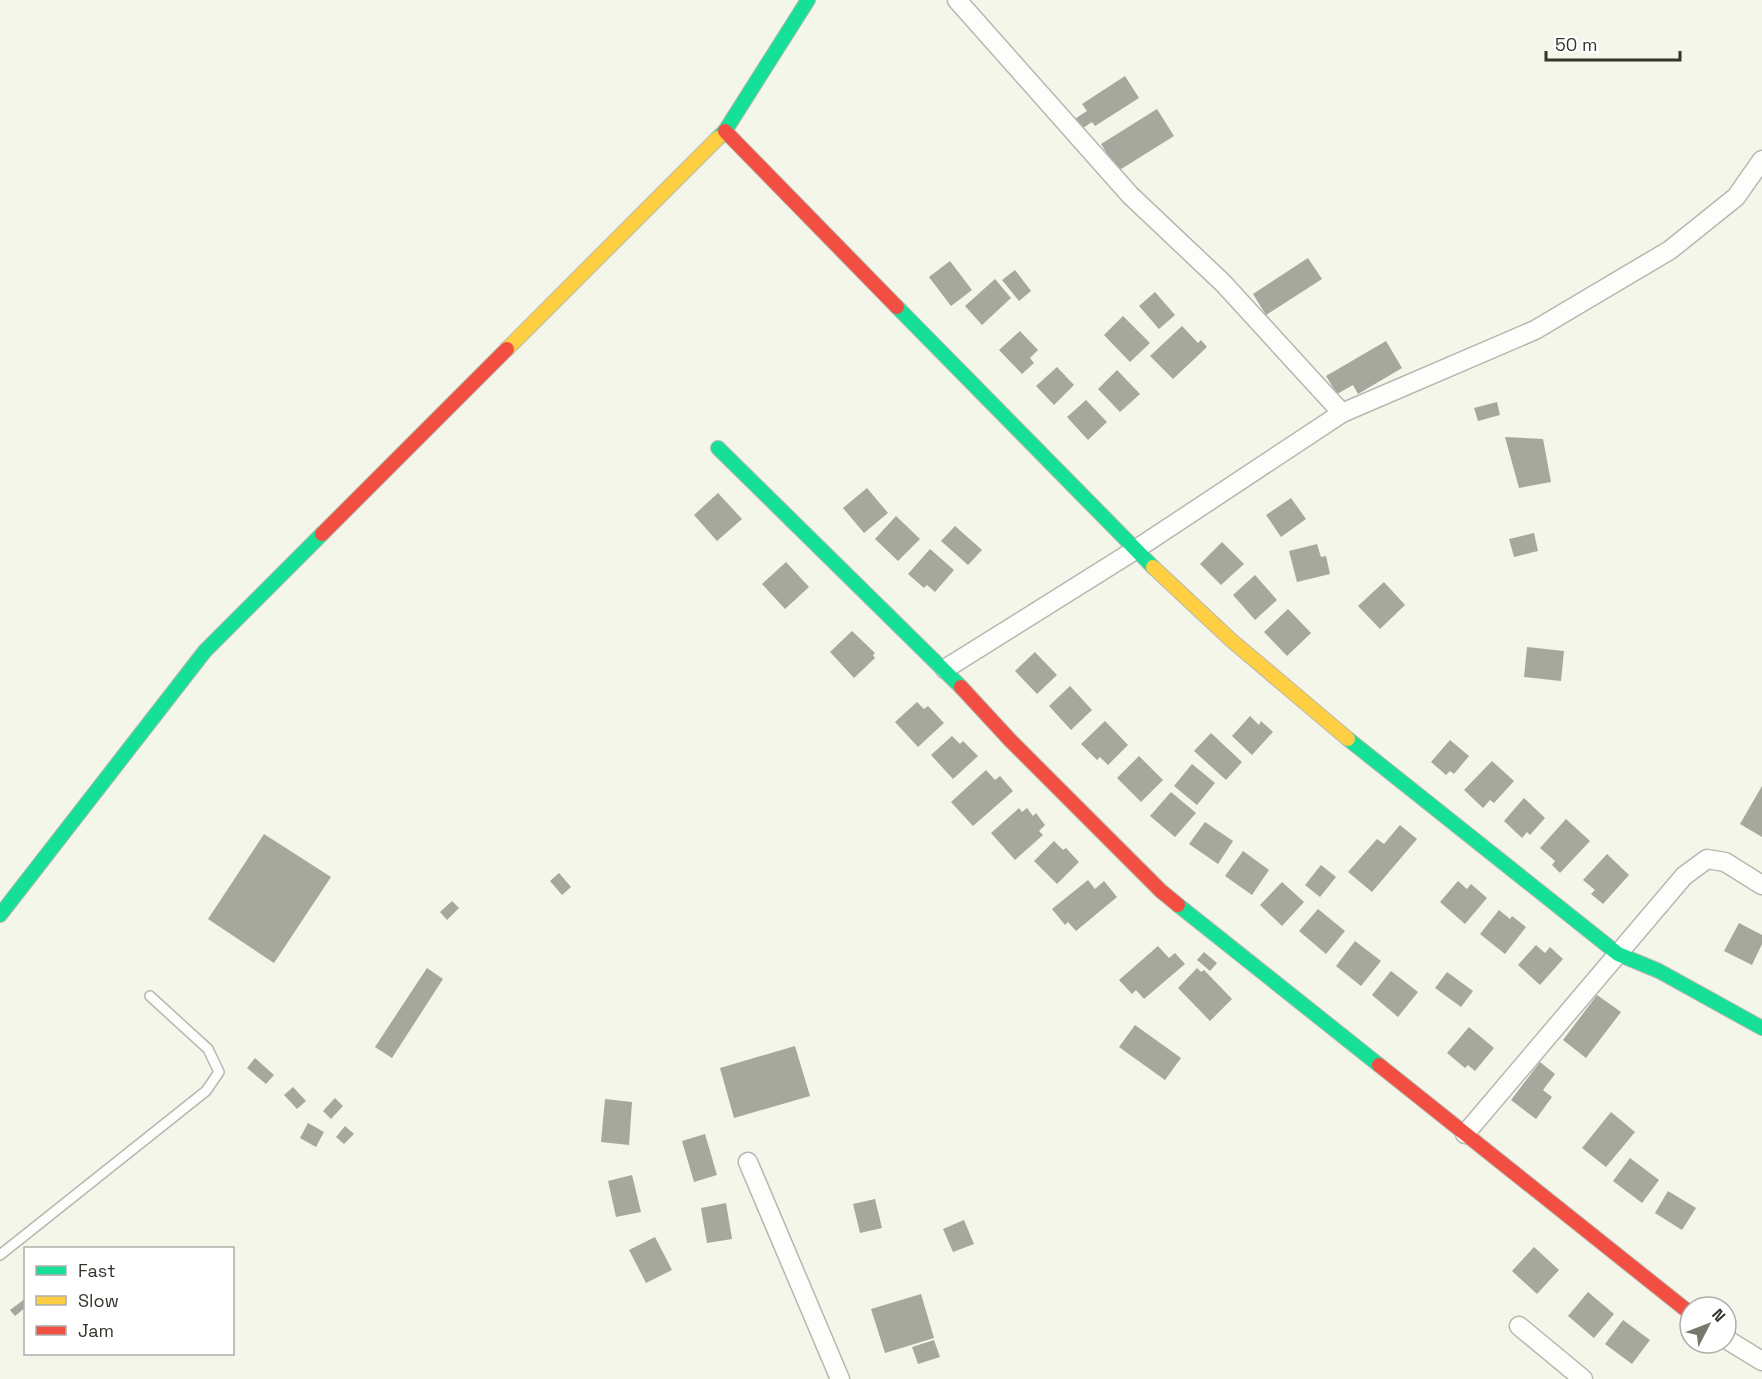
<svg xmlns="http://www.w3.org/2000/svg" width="1762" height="1379" viewBox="0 0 1762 1379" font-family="'Space Grotesk',sans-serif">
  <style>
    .building { fill: #a6a89d }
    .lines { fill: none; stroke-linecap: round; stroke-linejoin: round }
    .lane-casing { stroke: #b6b8af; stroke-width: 12 }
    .street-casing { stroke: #b6b8af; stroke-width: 21 }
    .fast-casing { stroke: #b6b8af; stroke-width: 16 }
    .slow-casing { stroke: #b6b8af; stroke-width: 16 }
    .jam-casing { stroke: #b6b8af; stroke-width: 16 }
    .lane { stroke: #fdfefc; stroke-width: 9 }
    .street { stroke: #fdfefc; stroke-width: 18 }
    .fast { stroke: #16e098; stroke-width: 14 }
    .slow { stroke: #ffcf43; stroke-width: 14 }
    .jam { stroke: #f24e42; stroke-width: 14 }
  </style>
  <rect width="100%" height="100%" fill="#f4f6ea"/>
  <g class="building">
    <polygon points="1125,76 1139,98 1095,126 1092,122 1080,130 1073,120 1087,111 1082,104"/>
    <polygon points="1157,109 1174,136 1118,171 1101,144"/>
    <polygon points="1308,258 1322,279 1266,315 1253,294"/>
    <polygon points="950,261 972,290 951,306 929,277"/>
    <polygon points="1015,270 1031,291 1019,301 1002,280"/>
    <polygon points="995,279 1011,298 982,325 965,306"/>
    <polygon points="1155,292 1175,315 1159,329 1139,306"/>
    <polygon points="1123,316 1150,343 1130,362 1104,335"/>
    <polygon points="1182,326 1198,343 1201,340 1207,347 1173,379 1150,356"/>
    <polygon points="1020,331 1038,350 1030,358 1034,363 1022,374 999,350"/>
    <polygon points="1386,341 1402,368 1358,394 1353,385 1337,394 1326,376"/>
    <polygon points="1057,367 1074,385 1054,405 1036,386"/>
    <polygon points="1117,370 1140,394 1120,412 1098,389"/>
    <polygon points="1086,400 1107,422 1088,440 1067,417"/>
    <polygon points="1497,402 1500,415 1478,421 1474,408"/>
    <polygon points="1505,437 1543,439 1551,482 1519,488"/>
    <polygon points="867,488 888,513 864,533 843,508"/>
    <polygon points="718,493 742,519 717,541 694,515"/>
    <polygon points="1291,498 1306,519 1281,537 1266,515"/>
    <polygon points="896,516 920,539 898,561 875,539"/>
    <polygon points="955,526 982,550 968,565 941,541"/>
    <polygon points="1534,533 1538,551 1514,557 1509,539"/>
    <polygon points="1222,542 1244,564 1221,585 1200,564"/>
    <polygon points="1317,544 1321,557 1326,556 1330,574 1297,582 1289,551"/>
    <polygon points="930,549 954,570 935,592 927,585 924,588 908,574"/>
    <polygon points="786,562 809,587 785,609 762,584"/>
    <polygon points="1255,575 1277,600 1255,620 1233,595"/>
    <polygon points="1384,582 1405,605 1380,629 1358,606"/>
    <polygon points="1288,609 1311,633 1287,656 1264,632"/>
    <polygon points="852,631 875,653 873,655 875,658 854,678 830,652"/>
    <polygon points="1527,647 1564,651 1561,681 1524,677"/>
    <polygon points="1035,652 1057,675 1037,694 1015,671"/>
    <polygon points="1070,686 1092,710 1071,730 1049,706"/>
    <polygon points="917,702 924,709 928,706 944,723 918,747 895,722"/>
    <polygon points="1250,716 1259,725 1261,721 1273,732 1252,755 1232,736"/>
    <polygon points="1105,721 1128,745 1108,765 1100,757 1097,760 1081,744"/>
    <polygon points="1211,733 1242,762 1226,780 1194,751"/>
    <polygon points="952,736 960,744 963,741 978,756 953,779 931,755"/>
    <polygon points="1450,740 1469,756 1454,774 1450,771 1446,775 1431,762"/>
    <polygon points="1139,756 1163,780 1141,802 1117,778"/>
    <polygon points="1492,761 1514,781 1494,803 1490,800 1483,808 1464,790"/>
    <polygon points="1192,764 1215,783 1197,805 1174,786"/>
    <polygon points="986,770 995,780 1000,776 1013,791 973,826 951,802"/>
    <polygon points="1762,786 1762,837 1740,824"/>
    <polygon points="1171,792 1196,813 1175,837 1150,816"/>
    <polygon points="1524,798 1545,818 1530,835 1527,832 1522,838 1504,821"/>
    <polygon points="1019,808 1022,812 1027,808 1033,816 1036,813 1045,825 1039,831 1043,835 1015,860 991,833"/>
    <polygon points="1566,819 1590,841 1560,873 1552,865 1555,861 1540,848"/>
    <polygon points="1205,822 1233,841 1218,864 1189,844"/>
    <polygon points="1400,825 1417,839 1372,892 1348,872 1377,839 1384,844"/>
    <polygon points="264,834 331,877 274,963 208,919"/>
    <polygon points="1054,841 1063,850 1066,848 1079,862 1057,884 1034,861"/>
    <polygon points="1243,851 1269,870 1252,895 1225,876"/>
    <polygon points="1607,854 1629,875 1603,904 1591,894 1595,890 1583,880"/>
    <polygon points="1321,865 1336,877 1320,897 1305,885"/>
    <polygon points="559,873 571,887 562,895 550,881"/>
    <polygon points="1088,880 1095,889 1104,881 1117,897 1076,931 1068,922 1065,925 1052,909"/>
    <polygon points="1458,881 1467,889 1471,884 1487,898 1465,924 1440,902"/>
    <polygon points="1282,882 1304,902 1282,926 1260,905"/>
    <polygon points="452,901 459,908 447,920 440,912"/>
    <polygon points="1318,909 1345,931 1326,954 1299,931"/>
    <polygon points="1499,910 1510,919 1512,916 1526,927 1505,954 1480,934"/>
    <polygon points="1739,923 1762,935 1762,944 1752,965 1724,951"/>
    <polygon points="1355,941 1381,961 1361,986 1336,966"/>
    <polygon points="1536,945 1545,953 1550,947 1563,959 1540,985 1518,965"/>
    <polygon points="1158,946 1169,958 1175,953 1185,964 1144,999 1136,990 1132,994 1119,980"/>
    <polygon points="1204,952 1217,963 1210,971 1197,960"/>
    <polygon points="427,968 443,979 392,1058 375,1047"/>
    <polygon points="1197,968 1201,972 1204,970 1232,999 1210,1021 1178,988"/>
    <polygon points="1391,971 1418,992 1398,1017 1372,995"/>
    <polygon points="1447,972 1473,991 1461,1007 1435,988"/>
    <polygon points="1597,995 1621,1012 1586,1058 1563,1040"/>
    <polygon points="1135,1025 1181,1058 1165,1080 1119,1047"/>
    <polygon points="1469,1027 1494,1048 1475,1071 1468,1065 1465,1068 1447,1053"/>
    <polygon points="795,1046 810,1096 734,1118 720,1068"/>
    <polygon points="255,1058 274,1075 266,1084 247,1068"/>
    <polygon points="1540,1062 1555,1074 1543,1090 1552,1097 1536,1119 1511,1100"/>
    <polygon points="293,1087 306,1101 297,1109 284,1095"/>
    <polygon points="335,1098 343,1106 331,1119 323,1111"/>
    <polygon points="605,1099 632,1102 629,1145 601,1142"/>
    <polygon points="1611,1112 1635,1132 1606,1167 1582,1148"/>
    <polygon points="308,1123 324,1132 316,1147 300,1138"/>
    <polygon points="345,1126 354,1134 344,1144 336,1137"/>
    <polygon points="705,1134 717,1175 694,1182 682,1141"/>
    <polygon points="1630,1158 1659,1180 1642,1203 1613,1181"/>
    <polygon points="632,1175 641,1212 616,1217 608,1181"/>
    <polygon points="1668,1191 1696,1208 1682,1230 1655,1213"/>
    <polygon points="875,1199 882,1228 860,1233 853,1204"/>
    <polygon points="726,1203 732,1239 707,1243 701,1208"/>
    <polygon points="964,1220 974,1244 953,1252 943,1229"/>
    <polygon points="655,1237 672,1270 646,1283 629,1250"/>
    <polygon points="1534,1247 1559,1270 1537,1294 1512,1271"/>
    <polygon points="1588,1292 1614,1314 1594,1338 1568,1316"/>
    <polygon points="921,1294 934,1338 885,1353 871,1309"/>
    <polygon points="26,1298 26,1307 15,1316 10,1310"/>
    <polygon points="1623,1320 1650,1340 1632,1364 1605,1344"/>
    <polygon points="934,1340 940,1357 918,1364 912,1347"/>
  </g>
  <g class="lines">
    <defs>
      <polyline id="lane" points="0,1255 206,1091 219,1072 208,1049 150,996"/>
      <g id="street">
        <polyline points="957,0 1130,195 1223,283 1342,413"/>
        <polyline points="945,669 1135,550 1342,413 1535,330 1670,250 1736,197 1762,160"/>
        <polyline points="1465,1134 1684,876 1707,859 1725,862 1762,885"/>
        <polyline points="748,1162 840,1379"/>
        <polyline points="1519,1326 1583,1379"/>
        <polyline points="1726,1339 1762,1361"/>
      </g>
      <g id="fast">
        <polyline points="718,138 725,131 808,0"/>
        <polyline points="897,307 1153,567"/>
        <polyline points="718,448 961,687"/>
        <polyline points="1348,739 1618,954 1659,971 1762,1028"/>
        <polyline points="1178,905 1379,1065"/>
        <polyline points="0,915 205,651 322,534"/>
      </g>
      <g id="slow">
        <polyline points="507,349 718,138"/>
        <polyline points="1153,567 1231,640 1348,739"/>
      </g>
      <g id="jam">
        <polyline points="725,131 897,307"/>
        <polyline points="322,534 507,349"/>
        <polyline points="961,687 1010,740 1161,891 1178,905"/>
        <polyline points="1379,1065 1690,1313"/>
      </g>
    </defs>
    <use href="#lane" class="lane-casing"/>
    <use href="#street" class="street-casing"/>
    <use href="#fast" class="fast-casing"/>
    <use href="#slow" class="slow-casing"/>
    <use href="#jam" class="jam-casing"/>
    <use href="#lane" class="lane"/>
    <use href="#street" class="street"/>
    <use href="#fast" class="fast"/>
    <use href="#slow" class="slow"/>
    <use href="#jam" class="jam"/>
  </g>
  <rect x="24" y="1247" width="210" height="108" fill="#ffffff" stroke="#adaeab" stroke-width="1.5"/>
  <rect x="36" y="1266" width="30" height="9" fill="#16e098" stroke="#adaeab" stroke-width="1.5"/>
  <text x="78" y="1277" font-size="18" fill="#33352c">Fast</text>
  <rect x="36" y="1296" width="30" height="9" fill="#ffcf43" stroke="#adaeab" stroke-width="1.5"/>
  <text x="78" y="1307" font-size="18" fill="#33352c">Slow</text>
  <rect x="36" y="1326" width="30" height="9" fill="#f24e42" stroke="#adaeab" stroke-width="1.5"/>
  <text x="78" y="1337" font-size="18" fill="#33352c">Jam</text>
  <g transform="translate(1708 1325) rotate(48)"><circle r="28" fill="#ffffff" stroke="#adaeab" stroke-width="1.5"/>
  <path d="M0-4.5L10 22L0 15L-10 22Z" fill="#77796e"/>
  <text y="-9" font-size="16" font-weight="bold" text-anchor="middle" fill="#33352c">N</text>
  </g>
  <path d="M1546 51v9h134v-9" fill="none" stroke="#33352c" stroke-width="3"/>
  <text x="1555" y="51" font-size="18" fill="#33352c" stroke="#ffffff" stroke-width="4.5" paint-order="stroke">50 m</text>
</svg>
